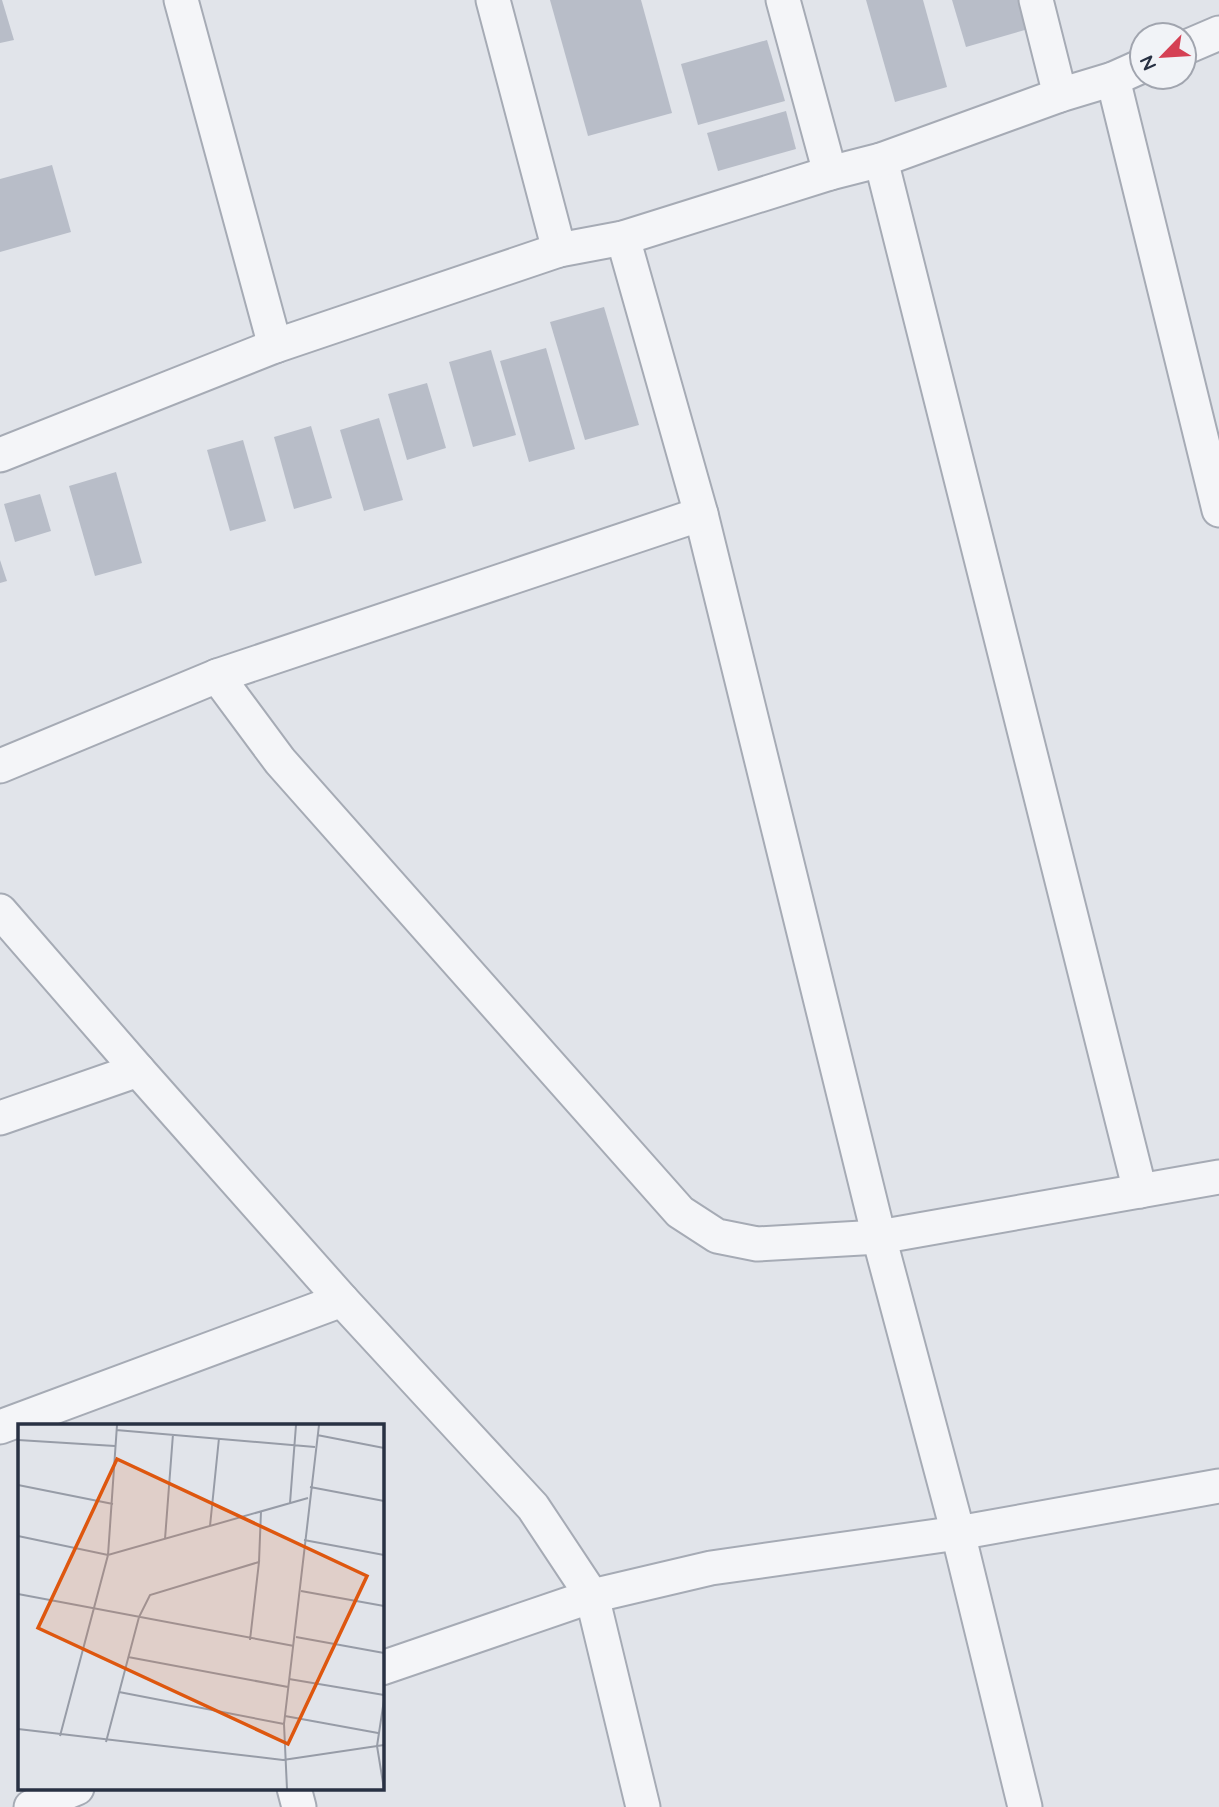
<svg xmlns="http://www.w3.org/2000/svg" width="1219" height="1807" viewBox="0 0 1219 1807" font-family="Quicksand,sans-serif">
  <style>
    .building { fill: #b8bdc8 }
    .lines { fill: none; stroke-linecap: round; stroke-linejoin: round }
    .street-casing { stroke: #a6abb5; stroke-width: 37 }
    .street { stroke: #f4f5f8; stroke-width: 33 }
    .inset-road { fill: none; stroke: #979ca7; stroke-width: 2 }
    .view { fill: #de570f; fill-opacity: 0.15; stroke: #de570f; stroke-width: 3.5 }
    .inset-edge { fill: none; stroke: #283143; stroke-width: 3.5 }
  </style>
  <rect width="100%" height="100%" fill="#e1e4ea"/>
  <g class="building">
    <polygon points="0,0 2,0 14,40 0,43"/>
    <polygon points="550,0 641,0 672,113 588,136"/>
    <polygon points="866,0 923,0 947,87 895,102"/>
    <polygon points="952,0 1023,0 1032,28 966,47"/>
    <polygon points="767,40 785,101 698,125 681,64"/>
    <polygon points="786,111 796,149 718,171 707,133"/>
    <polygon points="52,165 71,232 0,252 0,179"/>
    <polygon points="604,307 639,425 585,440 550,322"/>
    <polygon points="546,348 575,449 529,462 500,361"/>
    <polygon points="491,350 516,435 473,447 449,362"/>
    <polygon points="427,383 446,448 407,460 388,394"/>
    <polygon points="379,418 403,500 364,511 340,430"/>
    <polygon points="311,426 332,498 294,509 274,437"/>
    <polygon points="243,440 266,521 230,531 207,450"/>
    <polygon points="116,472 142,563 95,576 69,486"/>
    <polygon points="40,494 51,531 15,542 4,504"/>
    <polygon points="0,560 7,581 0,583"/>
  </g>
  <g class="lines">
    <defs>
      <g id="street">
        <polyline points="181,0 275,346"/>
        <polyline points="493,0 559,250"/>
        <polyline points="783,0 830,173"/>
        <polyline points="1036,0 1060,95"/>
        <polyline points="1184,48 1219,33"/>
        <polyline points="1113,79 1219,510"/>
        <polyline points="881,160 1140,1191"/>
        <polyline points="623,238 701,514 879,1237 958,1533 1025,1807"/>
        <polyline points="0,455 275,346 559,250 623,238 830,173 881,160 1060,95 1113,79 1142,66"/>
        <polyline points="701,514 217,676 280,761 680,1212 717,1236 757,1244 879,1237 1219,1177"/>
        <polyline points="0,766 217,676"/>
        <polyline points="0,911 138,1070 342,1300 533,1507 592,1596 643,1807"/>
        <polyline points="0,1118 138,1070"/>
        <polyline points="0,1427 342,1300"/>
        <polyline points="382,1668 592,1596 711,1568 958,1533 1219,1486"/>
        <polyline points="294,1788 299,1807"/>
        <polyline points="31,1807 77,1788"/>
      </g>
    </defs>
    <use href="#street" class="street-casing"/>
    <use href="#street" class="street"/>
  </g>
  <g transform="translate(18 1424)">
    <rect width="366" height="366" fill="#e1e4ea"/>
    <path class="inset-road" d="M98 6 297 23M299 11 366 24M0 16 97 22M0 61 95 80M292 63 366 77M272 79 278 1M192 102 201 14M0 112 90 131 290 74M147 115 155 10M286 116 366 131M241 138 243 87M283 167 366 182M0 170 276 222M278 213 366 229M110 233 270 263M271 255 366 271M101 268 266 300M267 292 360 309M0 305 265 336 366 321M42 312 90 131 99 1M88 318 121 193 132 171 241 138 232 216M269 365 266 300 301 1M366 365 359 322 366 276"/>
    <path class="view" d="M99 35 349 152 270 320 20 204Z"/>
    <rect width="366" height="366" class="inset-edge"/>
  </g>
  <g transform="translate(1163 56) rotate(245)"><circle r="33" fill="#f1f3f7" stroke="#a1a5af" stroke-width="2"/>
  <path d="M0-5L12 26L0 18L-12 26Z" fill="#d54054"/>
  <text y="-10" font-size="19" font-weight="bold" text-anchor="middle" fill="#283143">N</text>
  </g>
</svg>
